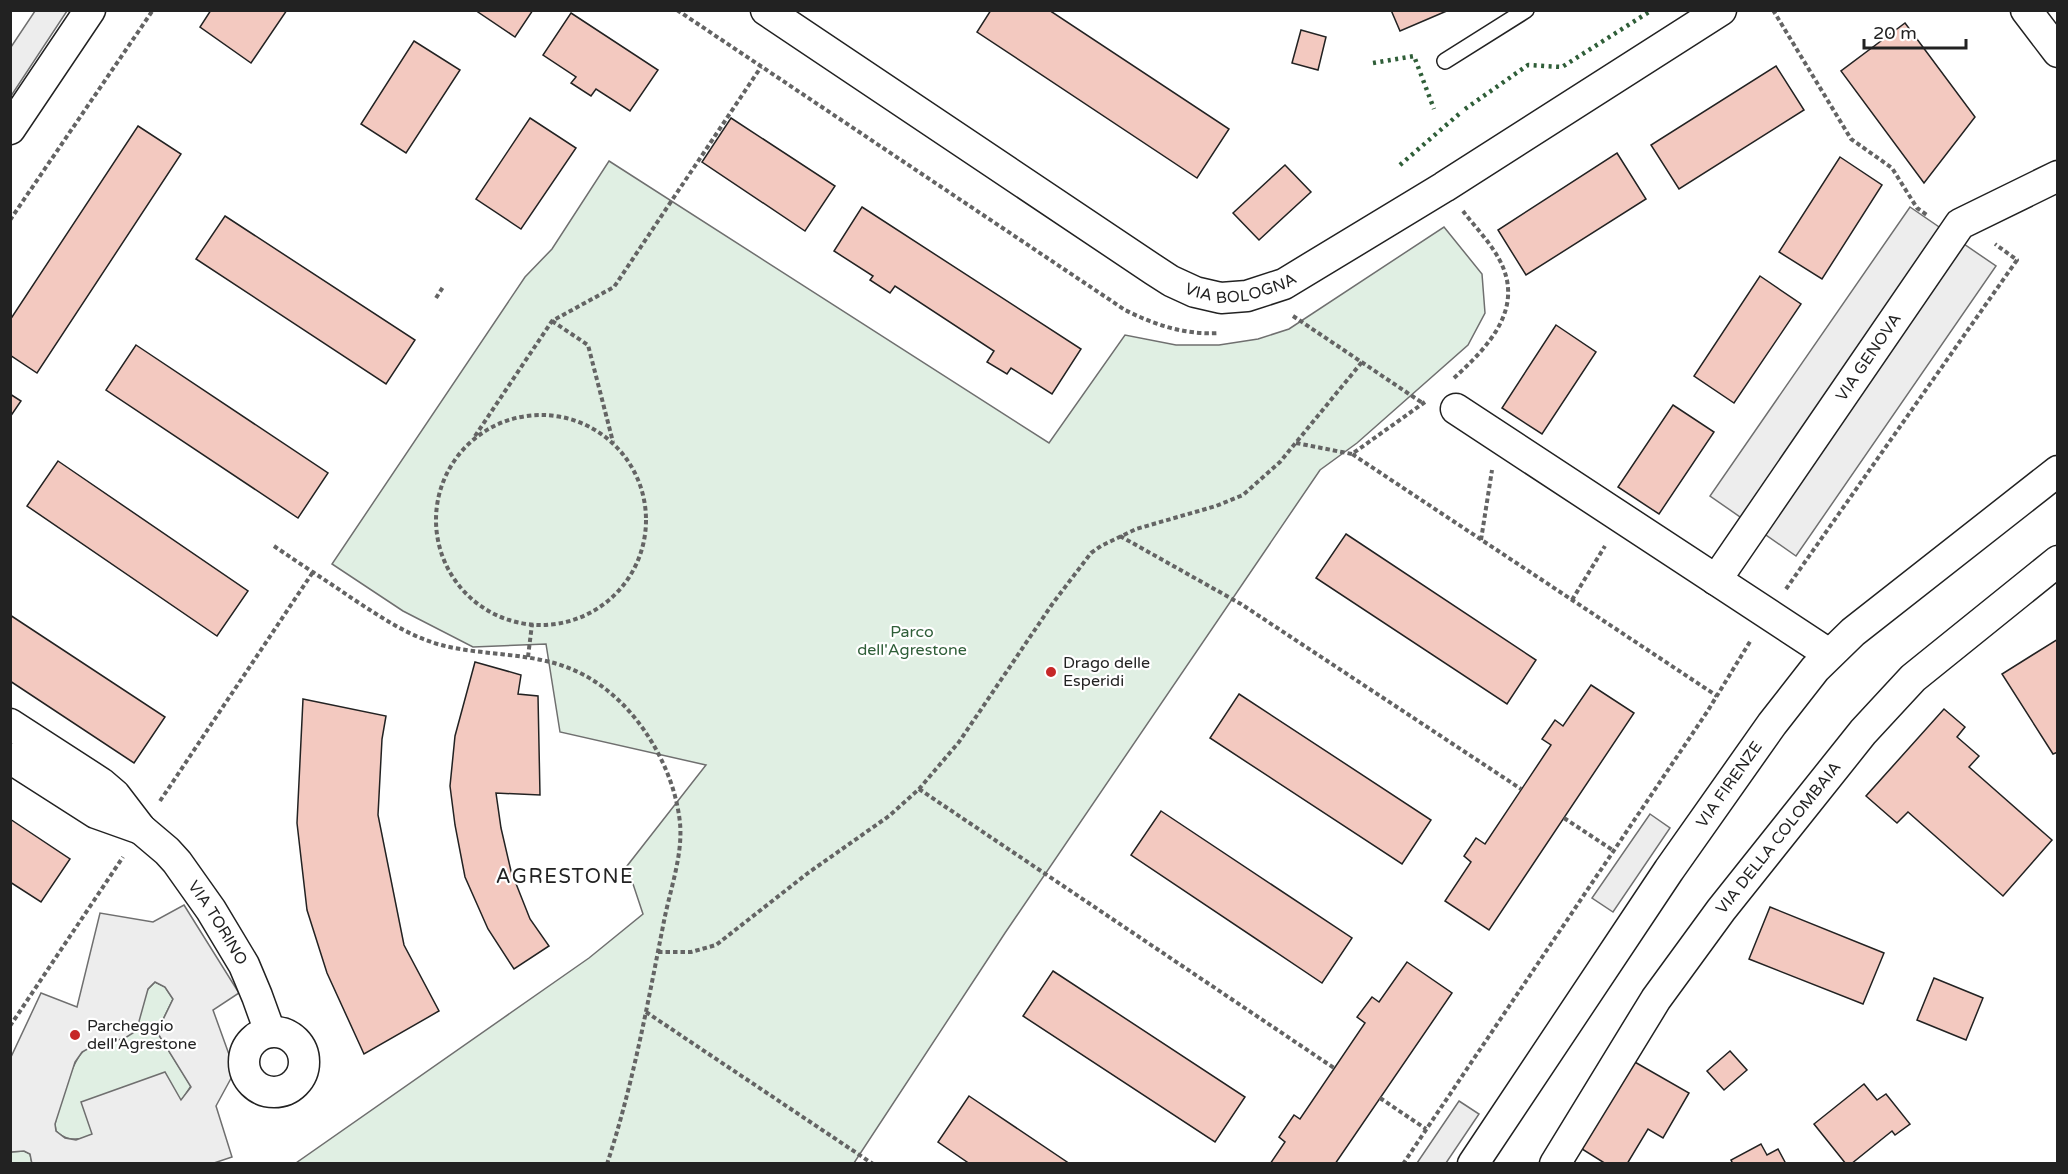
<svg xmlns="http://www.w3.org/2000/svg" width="2068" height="1174" viewBox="0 0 2068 1174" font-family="'Varela Round',sans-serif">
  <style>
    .green { fill: #e0efe3; stroke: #6f6f6f; stroke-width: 1.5 }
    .parking { fill: #ededed; stroke: #6f6f6f; stroke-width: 1.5; fill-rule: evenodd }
    .building { fill: #f3c9c0; stroke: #222; stroke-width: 1.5 }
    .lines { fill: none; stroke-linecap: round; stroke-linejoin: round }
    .service-casing { stroke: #222; stroke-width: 18 }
    .minor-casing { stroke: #222; stroke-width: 33 }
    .path { stroke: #646464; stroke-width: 4; stroke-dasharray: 4.5 3; stroke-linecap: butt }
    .service { stroke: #fff; stroke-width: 15 }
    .minor { stroke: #fff; stroke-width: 30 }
    .hedge { stroke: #2f5e38; stroke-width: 4.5; stroke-dasharray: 3 4.5; stroke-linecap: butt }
    .poi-dot { fill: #c62828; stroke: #fff; stroke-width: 2 }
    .labels { text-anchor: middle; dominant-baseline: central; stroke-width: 4.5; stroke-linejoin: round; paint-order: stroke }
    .street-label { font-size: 16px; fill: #222; stroke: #fff }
    .park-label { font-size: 16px; fill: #2f5e38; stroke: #fff }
    .poi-label { font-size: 16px; fill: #222; stroke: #fff; text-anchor: start }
    .quarter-label { font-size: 20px; letter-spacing: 1.5px; fill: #222; stroke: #fff }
  </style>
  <rect width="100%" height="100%" fill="#fff"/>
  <g class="green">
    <polygon points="609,161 1049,443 1125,335 1176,345 1219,345 1258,339 1289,329 1444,227 1482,274 1485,313 1468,345 1357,443 1320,470 1005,933 854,1163 296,1163 589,958 643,914 627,866 706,765 560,732 546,644 473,647 403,611 332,564 525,277 552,249"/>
    <path d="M155 982 165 987 173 999 157 1032 191 1086 181 1101 86 1138C74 1140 65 1140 56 1131L55 1124C58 1108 72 1059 85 1050 96 1043 112 1041 125 1038L148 989Z"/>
    <polygon points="24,1151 30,1154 32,1163 11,1163 10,1152"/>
  </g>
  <g class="parking">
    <polygon points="35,11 67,11 11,96 11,47"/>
    <polygon points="1910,207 1996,266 1796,556 1710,496"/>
    <polygon points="1650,814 1670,828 1613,912 1592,898"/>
    <path d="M184 905 239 993 213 1010 235 1071 216 1106 232 1157 211 1164H32L30 1154 24 1151 11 1152V1057L41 993 77 1007 100 913 153 922ZM155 982 165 987 173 999 157 1032 191 1087 181 1100 165 1072 81 1102 92 1134 76 1140 65 1138 56 1131 55 1124 75 1062 82 1052 91 1047 125 1038 133 1033 138 1025 148 989Z"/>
    <polygon points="1459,1101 1479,1114 1446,1163 1417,1163"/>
  </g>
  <g class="building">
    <polygon points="211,10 287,10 251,63 200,27"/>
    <polygon points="475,10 533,10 515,37"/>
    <polygon points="991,10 1049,10 1229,129 1197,178 977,32"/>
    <polygon points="1391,10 1449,10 1400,31"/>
    <polygon points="571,13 658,70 630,111 596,89 591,96 571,83 576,77 543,55"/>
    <polygon points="1905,23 1975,117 1924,183 1841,71"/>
    <polygon points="1301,30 1326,37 1318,70 1292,63"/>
    <polygon points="414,41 460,70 406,153 361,124"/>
    <polygon points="1776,66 1804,110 1679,189 1651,145"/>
    <polygon points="530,118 576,148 521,229 476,199"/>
    <polygon points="731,118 835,186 805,231 702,162"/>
    <polygon points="138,126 181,154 37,373 10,355 10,320"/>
    <polygon points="1617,153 1646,199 1526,275 1498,230"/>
    <polygon points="1840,157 1882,185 1822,279 1779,252"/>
    <polygon points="1285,165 1311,192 1259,240 1233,213"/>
    <polygon points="862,207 1081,349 1052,394 1011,368 1007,374 987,362 994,351 895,286 890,293 870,280 873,276 834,251"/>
    <polygon points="225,216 415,340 386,384 196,259"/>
    <polygon points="1760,276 1801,304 1734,403 1694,376"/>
    <polygon points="1556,325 1596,352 1542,434 1502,408"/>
    <polygon points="136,345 328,473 298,518 106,390"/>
    <polygon points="10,394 21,401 10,417"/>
    <polygon points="1673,405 1714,432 1659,514 1618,487"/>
    <polygon points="58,461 248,591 217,636 27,506"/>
    <polygon points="1346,534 1536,660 1507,704 1316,578"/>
    <polygon points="10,615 165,717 134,763 10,681"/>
    <polygon points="2058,639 2058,752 2053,754 2002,674"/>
    <polygon points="475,662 521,675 518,694 538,696 540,795 496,793 501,828 511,871 530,919 549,946 514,969 488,929 465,877 455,825 450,786 455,736"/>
    <polygon points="1591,685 1634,713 1489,930 1445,901 1471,862 1464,856 1476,838 1485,844 1551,745 1542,739 1555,720 1563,726"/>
    <polygon points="1239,694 1431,820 1402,864 1210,738"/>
    <polygon points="303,699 386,716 382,739 378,815 404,945 439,1011 364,1054 327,973 307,910 297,823"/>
    <polygon points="1944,709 1965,727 1957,737 1979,756 1969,767 2052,840 2003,896 1908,812 1897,823 1866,796"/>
    <polygon points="1161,811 1352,938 1322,983 1131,855"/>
    <polygon points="10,819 70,859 41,902 10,882"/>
    <polygon points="1770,907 1884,953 1863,1004 1749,959"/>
    <polygon points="1407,962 1452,993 1335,1164 1270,1164 1285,1142 1279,1137 1294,1115 1300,1119 1365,1023 1357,1017 1372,997 1379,1002"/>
    <polygon points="1053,971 1245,1097 1215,1142 1023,1016"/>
    <polygon points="1934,978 1983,998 1966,1040 1917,1020"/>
    <polygon points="1730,1051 1747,1070 1724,1090 1707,1071"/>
    <polygon points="1633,1061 1689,1093 1663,1138 1648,1129 1627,1164 1606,1164 1582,1149"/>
    <polygon points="1864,1084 1877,1100 1886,1094 1910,1124 1895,1135 1892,1131 1851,1164 1846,1164 1814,1124"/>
    <polygon points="969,1096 1070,1164 970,1164 938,1142"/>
    <polygon points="1761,1144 1767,1155 1778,1149 1786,1164 1733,1164 1731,1160"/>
  </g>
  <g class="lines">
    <defs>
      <polyline id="service" points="1445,61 1526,10"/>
      <g id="minor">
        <path id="s1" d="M766 10 1154 270 1171 281 1195 292 1221 298 1247 296 1284 284 1444 187 1721 10"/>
        <polyline points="2026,10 2058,52"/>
        <polyline points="10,129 90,10"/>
        <polyline points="1456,409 1829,654"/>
        <path id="s2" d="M1716 580 1960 224 2058 176"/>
        <path id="s3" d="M10 724 101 783 115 795 141 829 167 851 177 862 211 910 244 965 257 996 270 1032"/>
        <polyline points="10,758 96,813 141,829"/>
        <circle cx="274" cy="1062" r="30"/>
        <path id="s4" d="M1473 1164 1669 870 1772 724 1815 669 1853 632 2058 471"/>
        <path id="s5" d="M1555 1164 1656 999 1721 910 1863 732 1913 678 2058 561"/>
      </g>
    </defs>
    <use href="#service" class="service-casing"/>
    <use href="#minor" class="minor-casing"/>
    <g class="path">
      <path d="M677 10 1125 310C1155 325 1185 335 1219 333"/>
      <polyline points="1773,10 1851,139 1892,168 1917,208 1927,215"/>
      <polyline points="10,220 153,10"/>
      <polyline points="436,298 443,287"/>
      <polyline points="1293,316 1424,404"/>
      <polyline points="552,321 588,345 613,442"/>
      <path d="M1454 378C1488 347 1526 308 1499 259 1490 242 1475 227 1463 211"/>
      <polyline points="1425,402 1352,454 1717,696"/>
      <circle cx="541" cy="520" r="105"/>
      <polyline points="475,436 552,321 614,287 761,67"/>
      <polyline points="1296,443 1352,454"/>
      <polyline points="1120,536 1241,604 1521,789"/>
      <polyline points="1481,540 1492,470"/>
      <path d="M274 546C300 564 327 581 353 599 381 617 408 636 441 645 487 657 538 651 582 674 635 701 674 765 680 823 683 855 670 890 664 921 648 1002 633 1085 607 1164"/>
      <polyline points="1786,589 2017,260 1995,244"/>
      <polyline points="1572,600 1605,546"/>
      <polyline points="528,657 532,624"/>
      <polyline points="919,789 1334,1068"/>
      <polyline points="160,801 313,572"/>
      <polyline points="1564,818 1614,851"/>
      <polyline points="658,952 691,952 716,945 808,873 889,816 919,789 959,742 1053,603 1091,553 1101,546 1136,529 1216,506 1243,495 1280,462 1362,362"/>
      <polyline points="646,1012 873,1164"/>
      <polyline points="10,1026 123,857"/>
      <polyline points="1380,1098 1426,1129"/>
      <polyline points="1403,1164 1707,712 1751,640"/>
    </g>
    <use href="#service" class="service"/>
    <use href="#minor" class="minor"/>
    <g class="hedge">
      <polyline points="1373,63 1414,56 1434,109"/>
      <polyline points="1465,109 1528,65 1562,67 1652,10"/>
      <polyline points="1400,165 1459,114"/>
    </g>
  </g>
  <g class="poi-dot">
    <circle cx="1051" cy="672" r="6"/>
    <circle cx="75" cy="1035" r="6"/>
  </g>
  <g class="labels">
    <g class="street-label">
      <text stroke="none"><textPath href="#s1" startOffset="561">VIA BOLOGNA</textPath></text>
      <text stroke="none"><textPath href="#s2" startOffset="270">VIA GENOVA</textPath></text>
      <text stroke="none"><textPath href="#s4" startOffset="458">VIA FIRENZE</textPath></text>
      <text stroke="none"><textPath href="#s5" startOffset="396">VIA DELLA COLOMBAIA</textPath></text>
      <text stroke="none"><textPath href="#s3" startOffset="292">VIA TORINO</textPath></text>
    </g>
    <g class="park-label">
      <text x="912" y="632">Parco<tspan x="912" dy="18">dell'Agrestone</tspan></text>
    </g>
    <g class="poi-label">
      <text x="1063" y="663">Drago delle<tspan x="1063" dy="18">Esperidi</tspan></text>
      <text x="87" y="1026">Parcheggio<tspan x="87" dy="18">dell'Agrestone</tspan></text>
    </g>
    <g class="quarter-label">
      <text x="565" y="877">AGRESTONE</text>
    </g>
  </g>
  <rect width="2068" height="1174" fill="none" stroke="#222222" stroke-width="24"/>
  <path d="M1864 39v9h102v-9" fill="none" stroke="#222222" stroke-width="3"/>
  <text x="1873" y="39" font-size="18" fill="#222222" stroke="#ffffff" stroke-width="4.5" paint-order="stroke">20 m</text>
</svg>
